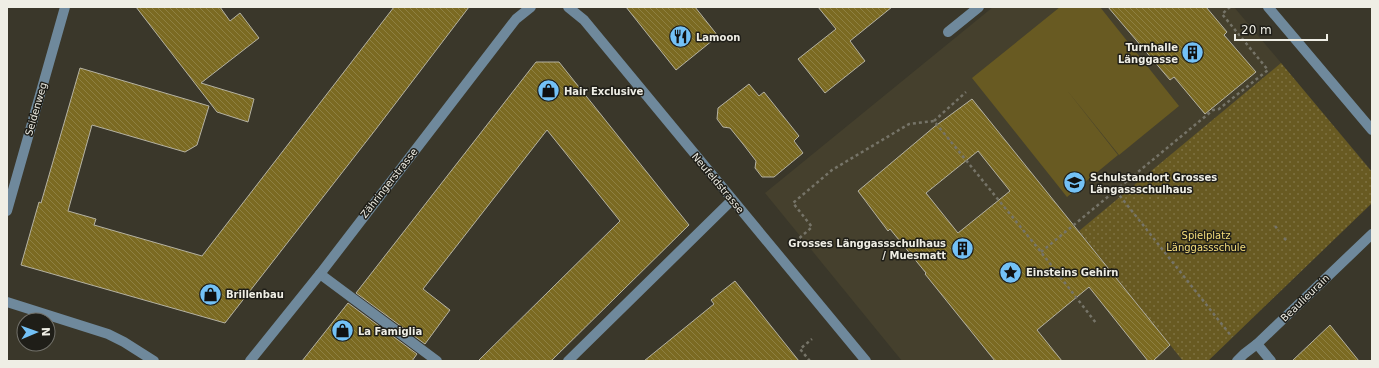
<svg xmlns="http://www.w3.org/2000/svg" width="1379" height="368" viewBox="0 0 1379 368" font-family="'DejaVu Sans',sans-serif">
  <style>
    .built { fill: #45402d }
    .green { fill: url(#green-dots) }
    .pitch { fill: #685a22 }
    .building { fill: url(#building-back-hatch); stroke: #b5b2a2; fill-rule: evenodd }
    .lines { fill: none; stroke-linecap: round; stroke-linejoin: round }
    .path { stroke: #767468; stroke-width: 2.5; stroke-dasharray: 3 3; stroke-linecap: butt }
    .minor { stroke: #6f899c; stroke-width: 10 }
    .labels { text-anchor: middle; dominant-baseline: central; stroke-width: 3; stroke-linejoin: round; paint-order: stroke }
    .poi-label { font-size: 10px; font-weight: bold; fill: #efeee5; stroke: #1f1e18; text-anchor: start }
    .street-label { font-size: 10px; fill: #efeee5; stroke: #1f1e18 }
    .park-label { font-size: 10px; fill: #f6de7b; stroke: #1f1e18 }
  </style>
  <defs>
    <pattern id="green-dots" width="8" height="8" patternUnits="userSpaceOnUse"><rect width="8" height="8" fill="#685a22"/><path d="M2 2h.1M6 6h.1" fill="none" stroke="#7e7242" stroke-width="1.8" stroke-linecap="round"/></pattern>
    <pattern id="building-back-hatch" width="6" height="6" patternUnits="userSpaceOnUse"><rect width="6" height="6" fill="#7b6a22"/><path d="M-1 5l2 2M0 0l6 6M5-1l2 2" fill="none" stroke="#8e8042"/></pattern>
  </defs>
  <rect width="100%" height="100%" fill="#3a372a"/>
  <polygon class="built" points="993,7 1234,7 1371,170 1372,172 1372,203 1208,361 902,361 765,193"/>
  <polygon class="green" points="1281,63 1372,172 1372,203 1208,361 1183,361 1079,231"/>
  <polygon class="pitch" points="1060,7 1100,7 1179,106 1119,155 1066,89 1118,155 1067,197 972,78"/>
  <g class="building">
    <polygon points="136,7 220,7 230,21 240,13 259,38 201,83 254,99 248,122 217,112"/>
    <polygon points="394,7 469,7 376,129 225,323 21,265 39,202 41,203 80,68 209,106 197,145 185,152 92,125 68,211 96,219 94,225 202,256"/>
    <polygon points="626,7 695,7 718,36 676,70"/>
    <polygon points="818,7 892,7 850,41 865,61 825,93 798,59 836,29"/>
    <polygon points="1108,7 1206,7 1227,32 1224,35 1256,72 1205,114 1174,77 1170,80"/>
    <polygon points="536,62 559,62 689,225 551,361 478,361 620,221 547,130 423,289 450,310 425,344 356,293"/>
    <polygon points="749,84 759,96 764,92 799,136 794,141 803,153 774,177 762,177 755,168 756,161 743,144 730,128 723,127 717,119 718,108"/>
    <path d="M972 99 1170 345 1153 361H1148L1089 287 1037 330 1062 361H995L925 274 926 273 890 229 888 231 858 191 934 127ZM978 151 1010 191 958 233 926 193Z"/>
    <polygon points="735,281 799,361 644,361 714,304 711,300"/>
    <polygon points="348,303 417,354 412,361 302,361"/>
    <polygon points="1330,325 1359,361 1292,361"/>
  </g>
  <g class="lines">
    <g class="path">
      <polyline points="934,121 966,92"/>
      <polyline points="1116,191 1232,337"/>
      <polyline points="1275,226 1279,231"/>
      <polyline points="1284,238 1288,242"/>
      <polyline points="795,242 812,227 793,203 832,170 909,124 934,121 1041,252 1096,323"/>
      <polyline points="1041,252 1207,115 1213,110 1219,109 1268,70 1222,14 1230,7"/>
      <polyline points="810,361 800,349 812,339"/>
    </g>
    <g class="minor">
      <polyline points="568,7 584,20 866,361"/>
      <polyline points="1268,7 1372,130"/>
      <polyline points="948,32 979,7"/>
      <polyline points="7,211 65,7"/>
      <polyline points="320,274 437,361"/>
      <polyline points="7,302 108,334 124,342 154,361"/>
      <polyline points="1257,344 1271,361"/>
      <polyline points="250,361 320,274 516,19 531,7"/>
      <polyline points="568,361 732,200"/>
      <polyline points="1237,361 1244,354 1257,344 1372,234"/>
    </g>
  </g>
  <defs>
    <symbol id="restaurant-disc" viewBox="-11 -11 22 22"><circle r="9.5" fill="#73c1f6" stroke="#1f1e18"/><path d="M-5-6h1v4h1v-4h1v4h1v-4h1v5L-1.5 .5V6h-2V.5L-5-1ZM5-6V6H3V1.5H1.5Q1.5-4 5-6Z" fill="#111"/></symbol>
    <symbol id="building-disc" viewBox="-11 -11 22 22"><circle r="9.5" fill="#73c1f6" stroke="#1f1e18"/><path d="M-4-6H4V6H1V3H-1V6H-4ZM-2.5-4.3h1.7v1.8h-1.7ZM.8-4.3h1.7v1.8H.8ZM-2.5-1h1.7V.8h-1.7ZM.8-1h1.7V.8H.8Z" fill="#111"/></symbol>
    <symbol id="shop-disc" viewBox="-11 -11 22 22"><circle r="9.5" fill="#73c1f6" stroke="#1f1e18"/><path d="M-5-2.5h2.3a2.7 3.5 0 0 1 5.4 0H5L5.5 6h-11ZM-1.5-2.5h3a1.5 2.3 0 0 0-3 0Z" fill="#111"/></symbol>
    <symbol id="school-disc" viewBox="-11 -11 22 22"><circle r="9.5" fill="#73c1f6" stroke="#1f1e18"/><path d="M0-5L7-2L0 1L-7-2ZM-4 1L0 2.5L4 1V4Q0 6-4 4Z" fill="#111"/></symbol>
    <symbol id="sight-disc" viewBox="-11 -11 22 22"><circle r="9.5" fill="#73c1f6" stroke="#1f1e18"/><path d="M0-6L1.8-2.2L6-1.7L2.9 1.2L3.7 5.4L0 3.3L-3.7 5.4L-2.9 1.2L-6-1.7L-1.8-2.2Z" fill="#111"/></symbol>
  </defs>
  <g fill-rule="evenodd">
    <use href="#restaurant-disc" x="668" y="24" width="25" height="25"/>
    <use href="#building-disc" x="1180" y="40" width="25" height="25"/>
    <use href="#shop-disc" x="536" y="78" width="25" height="25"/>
    <use href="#school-disc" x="1062" y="170" width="25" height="25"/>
    <use href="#building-disc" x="950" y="236" width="25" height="25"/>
    <use href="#sight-disc" x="998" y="260" width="25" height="25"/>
    <use href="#shop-disc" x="198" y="282" width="25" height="25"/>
    <use href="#shop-disc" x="330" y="318" width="25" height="25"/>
  </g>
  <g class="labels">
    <g class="poi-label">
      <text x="696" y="37">Lamoon</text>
      <text x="1178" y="47" text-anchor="end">Turnhalle<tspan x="1178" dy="12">Länggasse</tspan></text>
      <text x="564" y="91">Hair Exclusive</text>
      <text x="1090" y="177">Schulstandort Grosses<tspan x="1090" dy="12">Längassschulhaus</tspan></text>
      <text x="946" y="243" text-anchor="end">Grosses Länggassschulhaus<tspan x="946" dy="12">/ Muesmatt</tspan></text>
      <text x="1026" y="272">Einsteins Gehirn</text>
      <text x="226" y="294">Brillenbau</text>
      <text x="358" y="331">La Famiglia</text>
    </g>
    <g class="street-label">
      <text transform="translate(36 109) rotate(-74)">Seidenweg</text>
      <text transform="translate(389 183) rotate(-52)">Zähringerstrasse</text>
      <text transform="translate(718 183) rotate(50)">Neufeldstrasse</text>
      <text transform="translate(1305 298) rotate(-44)">Beaulieurain</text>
    </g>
    <g class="park-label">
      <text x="1206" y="235">Spielplatz<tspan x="1206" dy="12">Länggassschule</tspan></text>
    </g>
  </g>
  <rect width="1379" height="368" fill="none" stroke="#efeee5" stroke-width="16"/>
  <g transform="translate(36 332) rotate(88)"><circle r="19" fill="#1f1e18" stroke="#72716a"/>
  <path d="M0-3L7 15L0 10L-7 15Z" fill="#73c1f6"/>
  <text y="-6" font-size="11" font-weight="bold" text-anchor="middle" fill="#efeee5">N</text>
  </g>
  <path d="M1235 34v6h92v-6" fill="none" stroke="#efeee5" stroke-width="2"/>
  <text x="1241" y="34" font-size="12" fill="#efeee5" stroke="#1f1e18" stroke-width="3" paint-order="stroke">20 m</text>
</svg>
